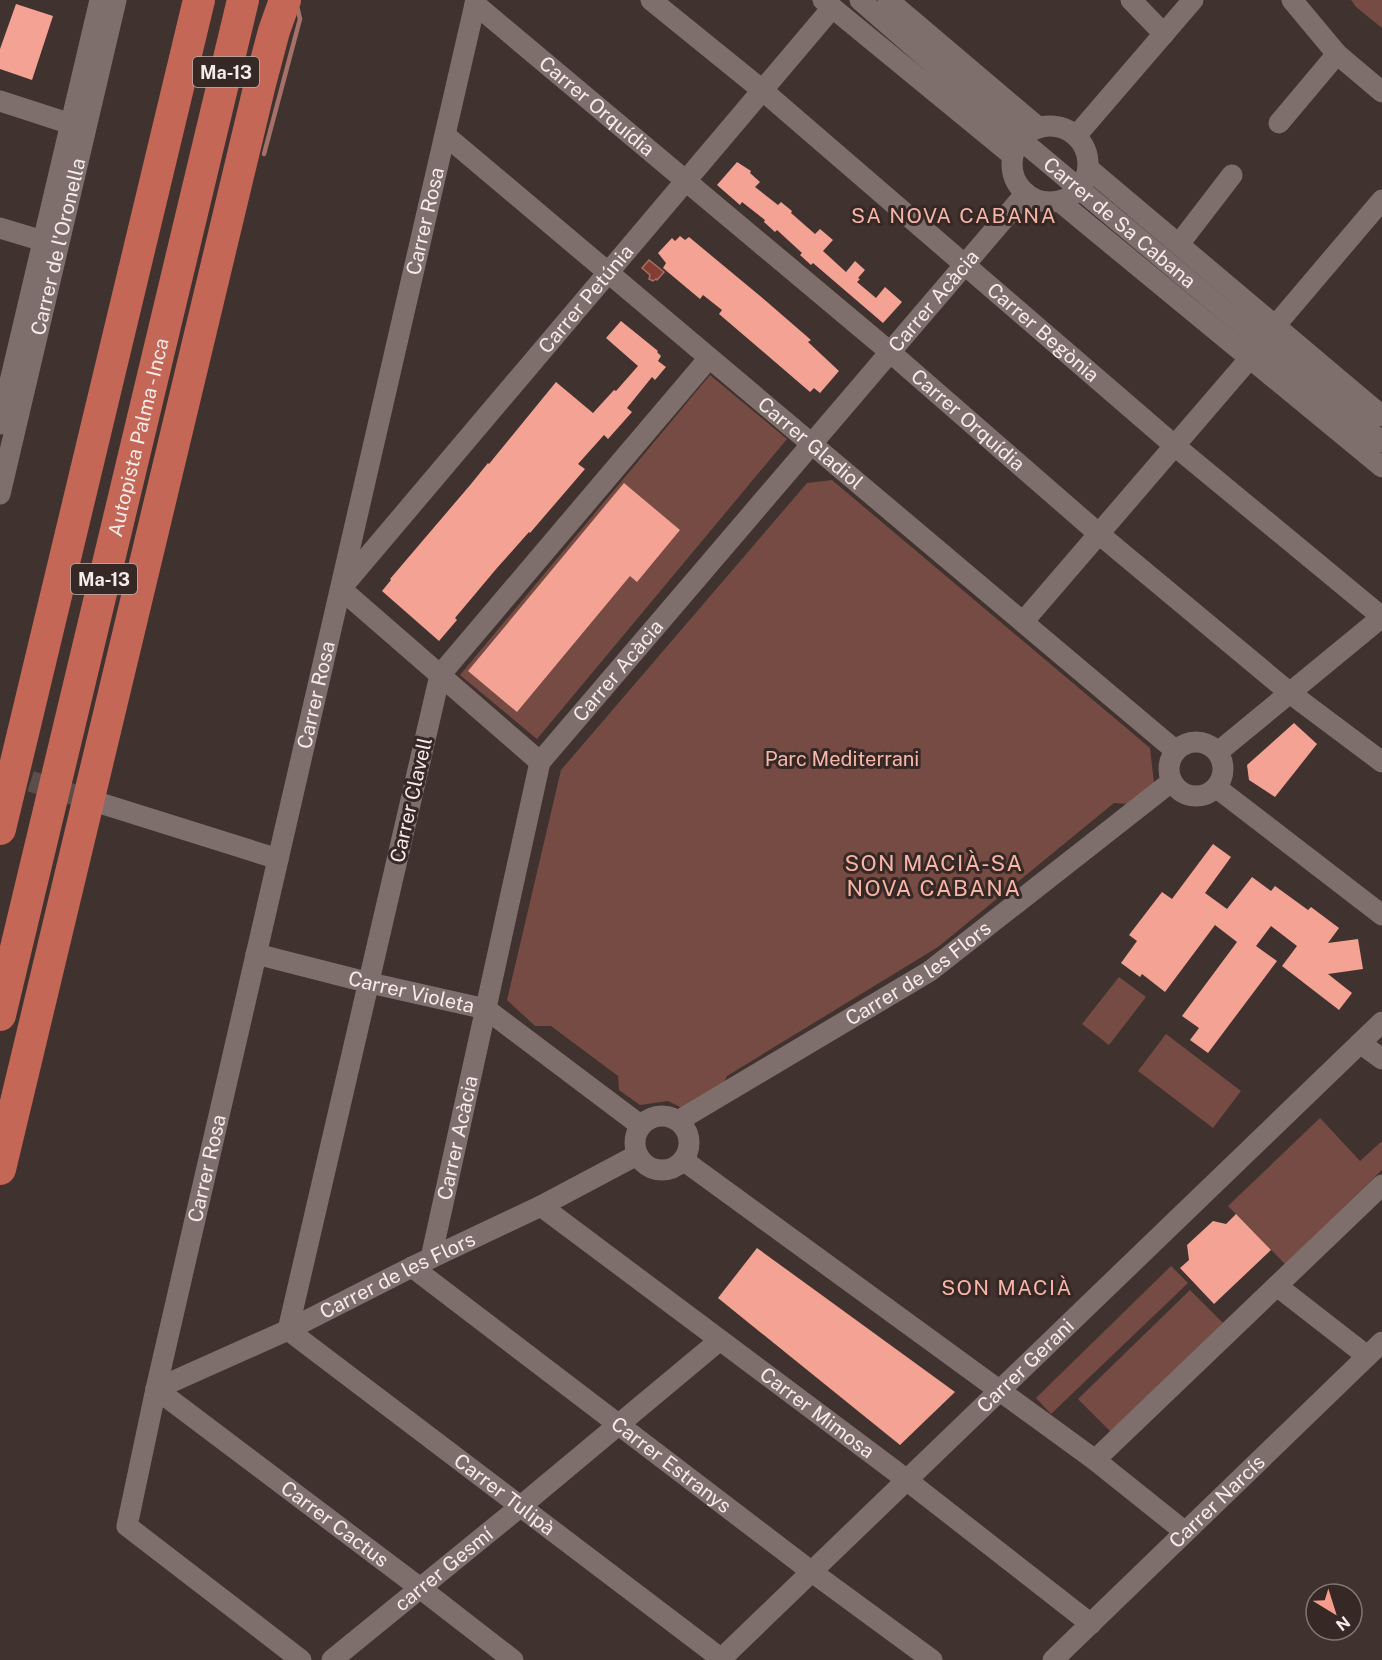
<svg xmlns="http://www.w3.org/2000/svg" width="1382" height="1660" viewBox="0 0 1382 1660" font-family="'Public Sans',sans-serif">
  <style>
    .green { fill: #764b43 }
    .water { fill: #833d31; stroke: #a57168; stroke-width: 1.5 }
    .lines { fill: none; stroke-linecap: round; stroke-linejoin: round }
    .stream { stroke: #a57168; stroke-width: 4.5 }
    .building { fill: #f3a293 }
    .minor-tunnel { stroke: #5b4e4b; stroke-width: 21; stroke-dasharray: 21 10; stroke-linecap: butt }
    .minor { stroke: #7f6f6c; stroke-width: 21 }
    .highway { stroke: #c56757; stroke-width: 32 }
    .labels { text-anchor: middle; dominant-baseline: central; stroke-width: 6; stroke-linejoin: round; paint-order: stroke }
    .shield { fill: #362825; stroke: #bcb0ae; stroke-width: 1.5 }
    .shield-label { font-size: 18px; font-weight: bold; fill: #f5ebe9 }
    .street-label { font-size: 20px; fill: #f5ebe9; stroke: #362825 }
    .park-label { font-size: 20px; fill: #f8b7ab; stroke: #362825 }
    .neighbourhood-label { font-size: 21px; letter-spacing: 1.5px; fill: #f7b5a8; stroke: #362825 }
    .quarter-label { font-size: 22px; letter-spacing: 1.5px; fill: #f7b5a8; stroke: #362825 }
  </style>
  <rect width="100%" height="100%" fill="#40322f"/>
  <g class="green">
    <polygon points="1351,0 1382,0 1382,28 1356,7"/>
    <polygon points="710,375 787,439 537,739 460,675"/>
    <polygon points="832,480 1150,748 1154,783 1129,804 1114,803 938,947 727,1076 720,1091 684,1109 668,1101 640,1105 619,1090 618,1076 551,1026 535,1026 507,1000 561,770 807,483"/>
    <polygon points="1119,977 1146,997 1109,1045 1082,1024"/>
    <polygon points="1166,1034 1241,1091 1213,1128 1138,1071"/>
    <polygon points="1320,1118 1360,1161 1382,1141 1382,1170 1285,1264 1228,1206"/>
    <polygon points="1171,1266 1188,1283 1051,1414 1036,1398"/>
    <polygon points="1190,1290 1223,1323 1112,1433 1078,1399"/>
  </g>
  <polygon class="water" points="649,260 664,272 657,280 656,279 653,281 649,279 650,275 642,268"/>
  <g class="lines">
    <polyline class="stream" points="264,154 300,19 297,6"/>
  </g>
  <g class="building">
    <polygon points="16,4 53,16 32,80 0,69 0,49"/>
    <polygon points="737,162 751,171 750,173 760,182 755,187 778,205 781,202 792,211 791,213 815,234 820,229 833,240 823,251 846,272 855,261 865,270 858,278 860,279 857,282 876,298 885,287 902,302 883,323 813,263 811,265 800,255 802,253 777,230 775,232 764,222 765,220 742,202 740,205 717,185"/>
    <polygon points="680,236 685,240 689,237 766,301 811,340 808,342 839,371 820,393 814,388 810,392 719,314 722,310 703,295 700,299 663,268 666,263 658,253 672,238 675,241"/>
    <polygon points="621,321 658,351 657,352 661,356 658,361 666,367 655,380 652,377 627,408 632,412 608,439 604,435 578,464 585,469 530,533 529,532 497,568 455,618 457,620 439,641 382,591 391,580 390,579 471,484 488,463 489,464 556,382 593,413 614,390 616,391 638,366 606,338"/>
    <polygon points="624,483 680,530 637,582 630,576 517,712 468,671"/>
    <polygon points="1294,723 1317,744 1275,797 1249,780 1247,765"/>
    <polygon points="1213,844 1231,857 1205,893 1227,909 1252,877 1271,891 1275,886 1308,910 1311,907 1339,928 1328,943 1358,939 1363,969 1328,974 1352,993 1339,1010 1282,966 1297,946 1271,926 1256,946 1277,961 1208,1053 1190,1040 1199,1028 1182,1016 1237,942 1215,925 1165,992 1142,974 1140,977 1121,963 1137,941 1129,935 1162,892 1172,899"/>
    <polygon points="1236,1214 1271,1250 1214,1304 1180,1268 1189,1260 1187,1245 1213,1221 1226,1224"/>
    <polygon points="757,1248 955,1392 900,1445 718,1298"/>
  </g>
  <g class="lines">
    <polyline class="minor-tunnel" points="1,772 100,803"/>
    <g class="minor">
      <path id="s1" d="M651 0 762 90 1175 446 1382 617 1218 752"/>
      <polyline points="823,0 1013,156"/>
      <path id="s2" d="M860 0 1021 140 1382 442"/>
      <polyline points="888,0 1039,128"/>
      <polyline points="1131,0 1164,34"/>
      <polyline points="1292,0 1337,54 1382,92"/>
      <path id="s3" d="M475 4 890 352 1099 534 1290 693 1382 762"/>
      <polyline points="0,101 71,124"/>
      <polyline points="1279,123 1337,54"/>
      <circle cx="1050" cy="164" r="38"/>
      <path id="s4" d="M445 135 1176 751"/>
      <polyline points="1076,136 1193,0"/>
      <polyline points="1088,168 1382,416"/>
      <polyline points="1059,201 1382,467"/>
      <polyline points="0,228 43,241"/>
      <polyline points="1179,244 1232,175"/>
      <polyline points="1275,326 1382,200"/>
      <path id="s5" d="M709 358 440 675 288 1330 723 1660"/>
      <polyline points="0,424 100,0"/>
      <path id="s6" d="M0 494 116 0"/>
      <path id="s7" d="M343 586 832 8"/>
      <polyline points="341,589 540,762"/>
      <polyline points="1023,622 1250,358"/>
      <circle cx="1196" cy="769" r="27"/>
      <polyline points="1217,788 1382,915"/>
      <polyline points="103,804 278,859"/>
      <path id="s8" d="M256 954 370 983 486 1009 640 1125"/>
      <polyline points="1360,1043 1382,1059"/>
      <circle cx="662" cy="1143" r="27"/>
      <path id="s9" d="M678 1121 930 971 1171 782"/>
      <polyline points="683,1160 1095,1460 1185,1532"/>
      <path id="s10" d="M541 1206 895 1471 1091 1624"/>
      <path id="s11" d="M431 1258 540 762 1026 193"/>
      <path id="s12" d="M412 1267 812 1572 932 1660"/>
      <polyline points="1277,1286 1367,1356"/>
      <path id="s13" d="M156 1389 288 1330 412 1267 541 1206 637 1155"/>
      <path id="s14" d="M156 1389 420 1588 513 1660"/>
      <polyline points="1095,1460 1382,1185"/>
      <path id="s15" d="M301 1660 127 1526 156 1389 476 0"/>
      <path id="s16" d="M332 1660 521 1506 720 1340"/>
      <path id="s17" d="M720 1660 1382 1022"/>
      <path id="s18" d="M1053 1660 1382 1342"/>
    </g>
    <g class="highway">
      <polyline points="0,829 199,0"/>
      <path id="s19" d="M0 1015 243 0"/>
      <polyline points="0,1169 260,84 274,31 285,0"/>
    </g>
  </g>
  <g class="labels">
    <g class="shield">
      <rect x="193" y="57" width="66" height="30" rx="4.5"/>
      <rect x="71" y="564" width="66" height="30" rx="4.5"/>
    </g>
    <g class="shield-label">
      <text x="226" y="72">Ma-13</text>
      <text x="104" y="579">Ma-13</text>
    </g>
    <g class="street-label">
      <text stroke="none"><textPath href="#s3" startOffset="159">Carrer Orquídia</textPath></text>
      <text stroke="none"><textPath href="#s15" startOffset="1558">Carrer Rosa</textPath></text>
      <text stroke="none"><textPath href="#s2" startOffset="342">Carrer de Sa Cabana</textPath></text>
      <text stroke="none"><textPath href="#s6" startOffset="254">Carrer de l'Oronella</textPath></text>
      <text stroke="none"><textPath href="#s7" startOffset="376">Carrer Petúnia</textPath></text>
      <text stroke="none"><textPath href="#s11" startOffset="1114">Carrer Acàcia</textPath></text>
      <text stroke="none"><textPath href="#s1" startOffset="514">Carrer Begònia</textPath></text>
      <text stroke="none"><textPath href="#s3" startOffset="645">Carrer Orquídia</textPath></text>
      <text stroke="none"><textPath href="#s19" startOffset="594">Autopista Palma - Inca</textPath></text>
      <text stroke="none"><textPath href="#s4" startOffset="478">Carrer Gladiol</textPath></text>
      <text stroke="none"><textPath href="#s11" startOffset="628">Carrer Acàcia</textPath></text>
      <text stroke="none"><textPath href="#s15" startOffset="1072">Carrer Rosa</textPath></text>
      <text transform="translate(411 800) rotate(-77)">Carrer Clavell</text>
      <text stroke="none"><textPath href="#s9" startOffset="282">Carrer de les Flors</textPath></text>
      <text stroke="none"><textPath href="#s8" startOffset="160">Carrer Violeta</textPath></text>
      <text stroke="none"><textPath href="#s11" startOffset="123">Carrer Acàcia</textPath></text>
      <text stroke="none"><textPath href="#s15" startOffset="586">Carrer Rosa</textPath></text>
      <text stroke="none"><textPath href="#s13" startOffset="267">Carrer de les Flors</textPath></text>
      <text stroke="none"><textPath href="#s17" startOffset="424">Carrer Gerani</textPath></text>
      <text stroke="none"><textPath href="#s10" startOffset="345">Carrer Mimosa</textPath></text>
      <text stroke="none"><textPath href="#s12" startOffset="326">Carrer Estranys</textPath></text>
      <text stroke="none"><textPath href="#s5" startOffset="1360">Carrer Tulipà</textPath></text>
      <text stroke="none"><textPath href="#s18" startOffset="228">Carrer Narcís</textPath></text>
      <text stroke="none"><textPath href="#s14" startOffset="224">Carrer Cactus</textPath></text>
      <text stroke="none"><textPath href="#s16" startOffset="144">carrer Gesmí</textPath></text>
    </g>
    <g class="park-label">
      <text x="842" y="759">Parc Mediterrani</text>
    </g>
    <g class="neighbourhood-label">
      <text x="954" y="215">SA NOVA CABANA</text>
      <text x="1007" y="1287">SON MACIÀ</text>
    </g>
    <g class="quarter-label">
      <text x="934" y="863">SON MACIÀ-SA<tspan x="934" dy="25">NOVA CABANA</tspan></text>
    </g>
  </g>
  <g transform="translate(1334 1612) rotate(142)"><circle r="28" fill="#362825" stroke="#827673" stroke-width="1.5"/>
  <path d="M0-4.5L10 22L0 15L-10 22Z" fill="#f49d8d"/>
  <text y="-9" font-size="16" font-weight="bold" text-anchor="middle" fill="#f5ebe9">N</text>
  </g>
</svg>
